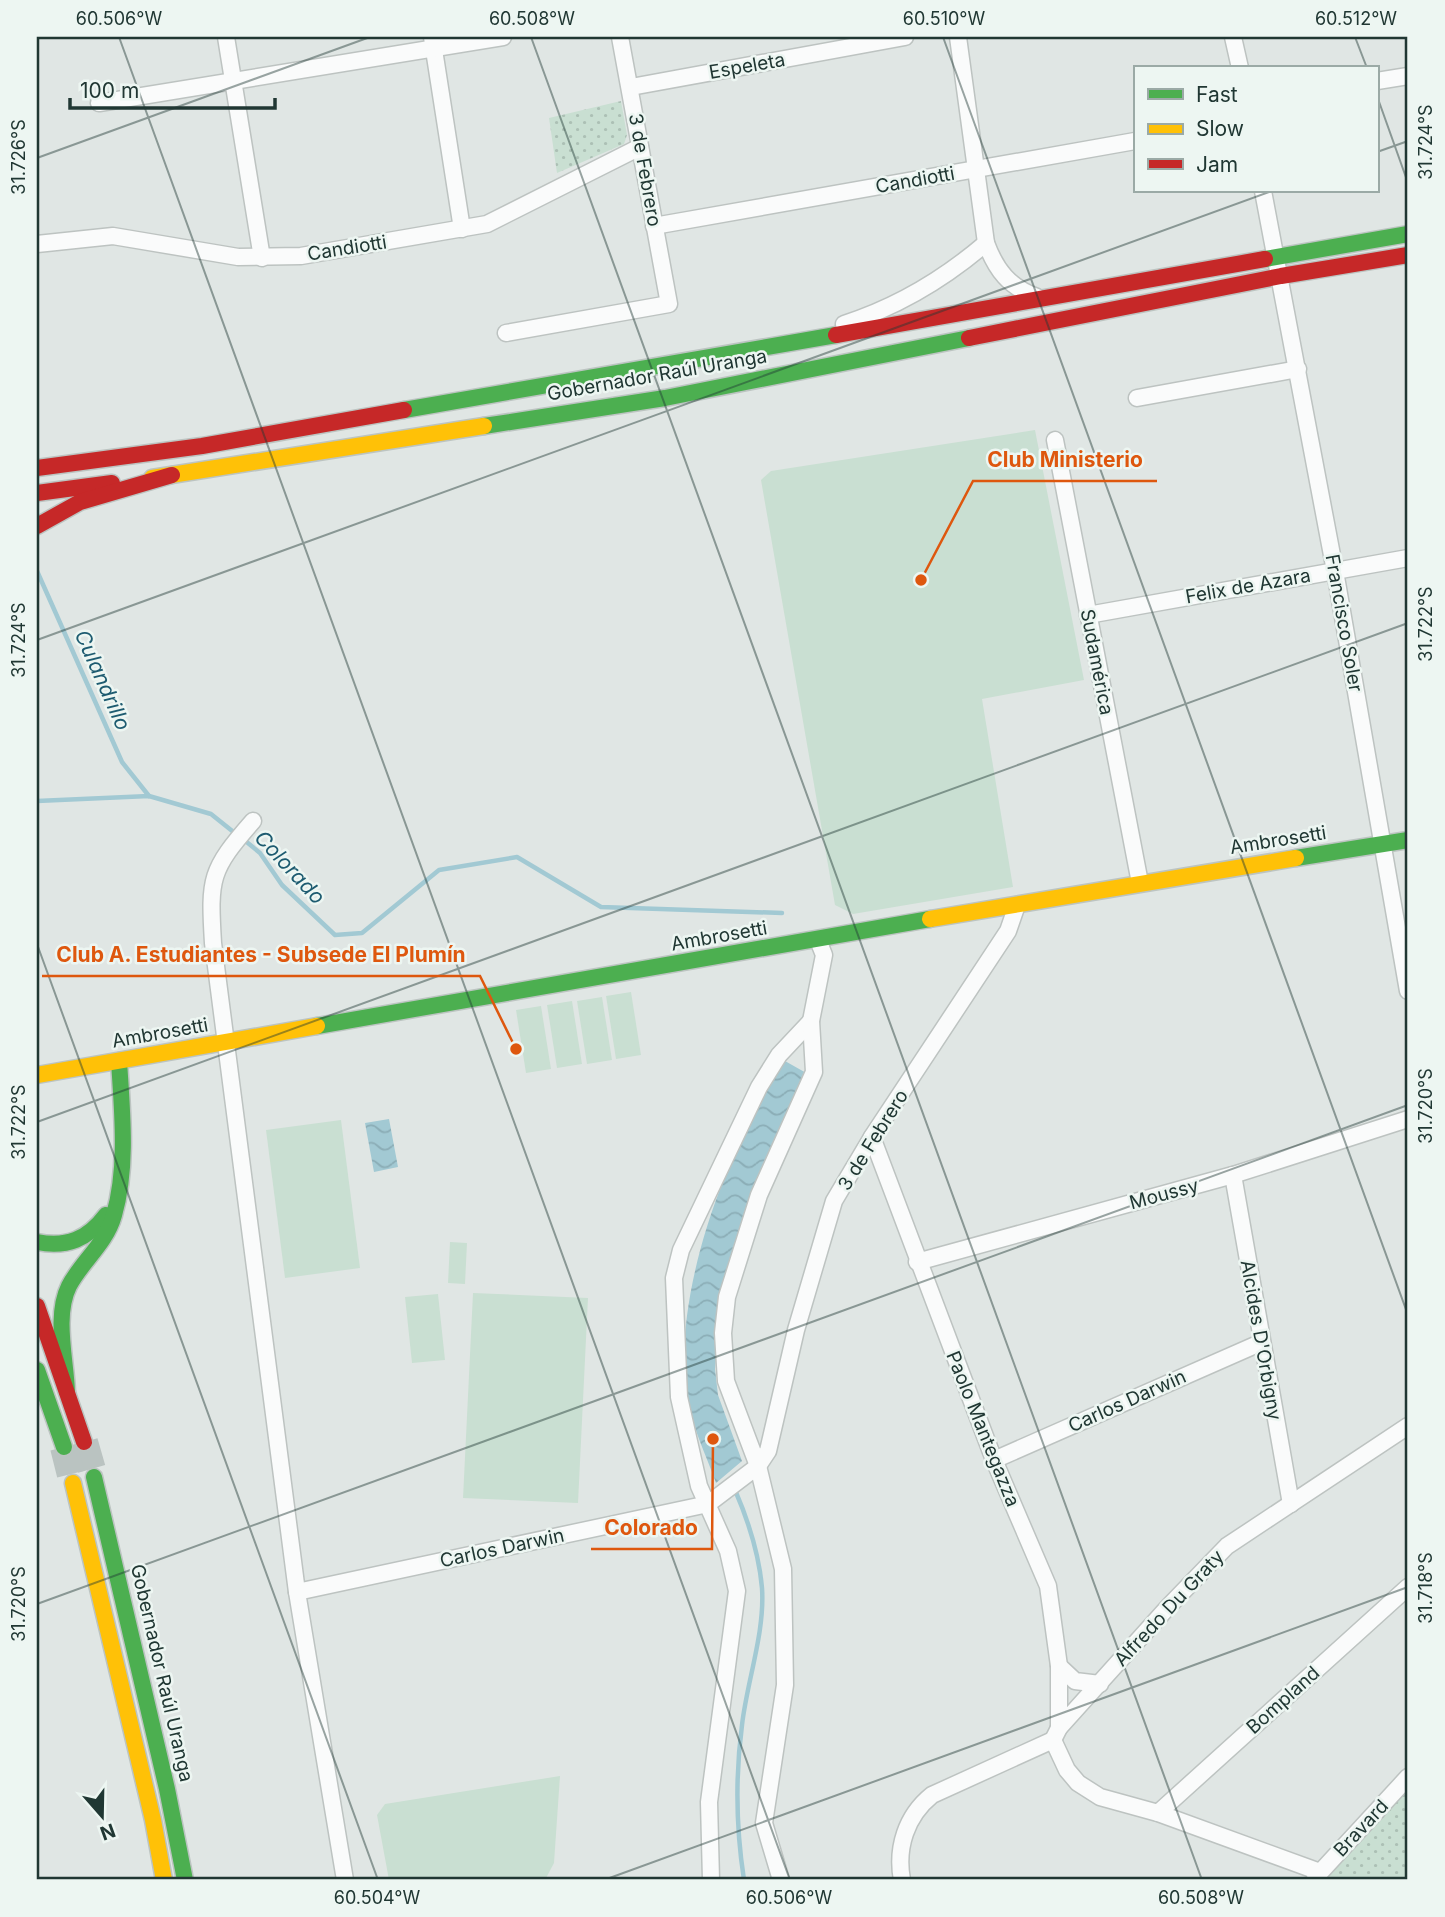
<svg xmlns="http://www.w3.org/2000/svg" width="1445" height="1917" viewBox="0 0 1445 1917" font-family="Inter,sans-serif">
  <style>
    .park { fill: url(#park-dots) }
    .pitch { fill: #c9dfd2 }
    .water { fill: url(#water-waves) }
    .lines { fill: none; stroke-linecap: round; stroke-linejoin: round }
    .stream { stroke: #a2c9d3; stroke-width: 4.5 }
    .highway-tunnel { stroke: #bac3c1; stroke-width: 28; stroke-dasharray: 28 14; stroke-linecap: butt }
    .street-casing { stroke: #bdc3c1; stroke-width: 19 }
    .fast-casing { stroke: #bcc4c1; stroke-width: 19 }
    .slow-casing { stroke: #bcc4c1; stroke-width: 19 }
    .jam-casing { stroke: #bcc4c1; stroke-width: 19 }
    .street { stroke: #fafbfb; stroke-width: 16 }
    .fast { stroke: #4caf50; stroke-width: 16 }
    .slow { stroke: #ffc107; stroke-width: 16 }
    .jam { stroke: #c62828; stroke-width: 16 }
    .ticks { fill: none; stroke: #203733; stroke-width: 2; stroke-opacity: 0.45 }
    .labels { text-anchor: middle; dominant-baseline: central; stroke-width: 5; stroke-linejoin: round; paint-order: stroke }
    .street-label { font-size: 19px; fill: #203733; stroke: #edf6f2 }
    .water-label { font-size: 21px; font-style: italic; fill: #1d5b70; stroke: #edf6f2 }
    .leader { fill: none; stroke: #de570e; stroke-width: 2.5 }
    .callout-dot { fill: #de570e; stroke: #edf6f2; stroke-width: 2.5 }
    .callout-label { font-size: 21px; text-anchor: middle; font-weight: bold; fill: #de570e; stroke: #edf6f2; stroke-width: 5; stroke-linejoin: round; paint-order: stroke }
    .neatline { fill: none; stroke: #203733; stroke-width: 2.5 }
    .ticks-label { font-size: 18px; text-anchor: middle; fill: #203733 }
  </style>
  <defs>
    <pattern id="park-dots" width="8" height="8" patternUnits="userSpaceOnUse" patternTransform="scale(1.75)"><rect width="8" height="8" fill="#c9dfd2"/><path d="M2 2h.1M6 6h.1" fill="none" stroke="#acc0b5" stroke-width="1.8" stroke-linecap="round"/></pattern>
    <pattern id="water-waves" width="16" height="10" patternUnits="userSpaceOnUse" patternTransform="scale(1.75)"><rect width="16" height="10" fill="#a2c9d3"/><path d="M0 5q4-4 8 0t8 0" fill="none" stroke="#8badb6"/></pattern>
  </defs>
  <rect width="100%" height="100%" fill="#e0e6e4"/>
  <g class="park">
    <polygon points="621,101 627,135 624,144 557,173 549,118"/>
    <polygon points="1408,1777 1408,1880 1313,1880"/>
  </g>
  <g class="pitch">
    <polygon points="1035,430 1084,680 982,699 1013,887 853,914 835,905 761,480 771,471"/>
    <polygon points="631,992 641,1055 616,1059 606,996"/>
    <polygon points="602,997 612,1060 587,1064 577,1001"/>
    <polygon points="572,1001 582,1064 557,1068 547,1005"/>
    <polygon points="541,1006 551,1069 526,1073 516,1010"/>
    <polygon points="341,1120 360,1268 285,1278 266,1130"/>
    <polygon points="450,1242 467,1243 465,1284 448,1283"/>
    <polygon points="473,1293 588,1298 578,1503 463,1498"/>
    <polygon points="438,1294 445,1360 412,1363 405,1297"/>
    <polygon points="560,1776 554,1863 545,1880 389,1880 377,1815 385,1804"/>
  </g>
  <g class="water">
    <path d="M785 1061 808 1074 721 1296 715 1369 718 1395 742 1461 716 1483C706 1454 690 1423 686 1392 673 1289 728 1146 785 1061Z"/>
    <polygon points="389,1119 398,1167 374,1172 365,1123"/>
  </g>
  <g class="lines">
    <g class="stream">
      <polyline points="37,571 122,762 149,796"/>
      <polyline points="37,801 149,796 211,814 236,834"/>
      <polyline points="243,839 260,853 282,885 335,935 362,933 439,870 517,857 601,907 782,913"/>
      <path d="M735 1490C748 1520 759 1554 762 1588 765 1633 747 1681 742 1725 735 1778 736 1828 744 1880"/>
    </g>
    <g class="highway-tunnel">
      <polyline points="84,1442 94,1477"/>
      <polyline points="64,1447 73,1483"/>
    </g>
    <defs>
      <g id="street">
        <polyline points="226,37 262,258"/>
        <polyline points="432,37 462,229"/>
        <path d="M958 37 986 243C996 270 1009 287 1037 297"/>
        <polyline points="1233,37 1240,68"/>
        <polyline points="1377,81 1408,76"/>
        <polyline points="631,87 905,37"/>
        <polyline points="99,103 503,37"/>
        <polyline points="1263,191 1335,571 1408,991"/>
        <polyline points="654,226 1135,141"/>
        <polyline points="37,244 113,236 238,257 301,256 487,224 640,147"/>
        <path d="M844 324C897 307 944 279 986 243"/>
        <polyline points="506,333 669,304 620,37"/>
        <polyline points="1137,398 1298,369"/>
        <polyline points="1055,440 1140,883"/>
        <polyline points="1088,615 1408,558"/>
        <path d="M253 821C210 870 209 878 213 943L297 1592 345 1880"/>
        <polyline points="872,1137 994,1460 1048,1586 1059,1666 1059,1728"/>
        <polyline points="1233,1175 1291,1504"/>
        <polyline points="917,1262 1233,1175 1408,1119"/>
        <polyline points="994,1460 1260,1343"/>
        <polyline points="297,1592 708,1504 758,1466 768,1451 796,1330 834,1201 872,1137 1008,931 1017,905"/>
        <polyline points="1059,1666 1075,1681 1100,1684"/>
        <polyline points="1053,1740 1059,1728 1168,1607 1227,1546 1408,1426"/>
        <polyline points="1053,1740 1067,1770 1078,1783 1100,1797 1158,1813 1320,1872"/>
        <polyline points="1158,1813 1408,1587"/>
        <polyline points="1315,1878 1408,1777"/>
        <polyline points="711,1880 709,1802 737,1591 728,1551 699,1486 679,1397 674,1278 681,1250 759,1087 779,1055 811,1021"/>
        <polyline points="781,1880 764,1823 785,1685 783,1569 758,1466 726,1381 723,1333 727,1297 759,1195 814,1072 811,1021 824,955 818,940"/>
        <path d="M902 1880C896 1848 906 1816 932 1795L1053 1740"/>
      </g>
      <g id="fast">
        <polyline points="1265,259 1408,234"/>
        <polyline points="404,410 836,335"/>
        <polyline points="484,426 665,398 969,338"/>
        <polyline points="1296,858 1408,840"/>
        <polyline points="317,1026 930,919"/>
        <path d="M37 1242C67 1248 88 1239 106 1215"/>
        <polyline points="37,1370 64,1447"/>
        <path d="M67 1392C66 1360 54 1316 69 1286 82 1261 106 1244 114 1215 128 1167 122 1110 119 1061"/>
        <polyline points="94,1477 167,1789 185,1880"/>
      </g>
      <g id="slow">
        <polyline points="152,478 484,426"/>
        <polyline points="930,919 1296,858"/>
        <polyline points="37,1075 317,1026"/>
        <polyline points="73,1483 153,1820 164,1880"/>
      </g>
      <g id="jam">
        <polyline points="836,335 1265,259"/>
        <polyline points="969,338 1281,276 1408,255"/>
        <polyline points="37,468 202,446 404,410"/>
        <polyline points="37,493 112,483"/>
        <polyline points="37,526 80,502 172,475"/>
        <polyline points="37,1306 84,1442"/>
      </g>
    </defs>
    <use href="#street" class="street-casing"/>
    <use href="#fast" class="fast-casing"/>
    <use href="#slow" class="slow-casing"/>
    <use href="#jam" class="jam-casing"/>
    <use href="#street" class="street"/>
    <use href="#fast" class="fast"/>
    <use href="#slow" class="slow"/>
    <use href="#jam" class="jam"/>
  </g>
  <path class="ticks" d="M119 37 790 1880M531 37 1202 1880M943 37 1408 1315M1355 37 1367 68M1377 96 1408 183M1377 152 1408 141M37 158 370 37M37 640 1272 191M37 944 378 1880M37 1122 1408 623M37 1604 1408 1105M604 1880 1408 1587"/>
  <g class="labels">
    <g class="street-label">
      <text transform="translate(747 66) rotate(-10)">Espeleta</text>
      <text transform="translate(645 170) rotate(80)">3 de Febrero</text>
      <text transform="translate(915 180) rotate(-10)">Candiotti</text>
      <text transform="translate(347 248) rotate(-9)">Candiotti</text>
      <text transform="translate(657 375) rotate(-10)">Gobernador Raúl Uranga</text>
      <text transform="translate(1248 586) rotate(-10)">Felix de Azara</text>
      <text transform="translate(1344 623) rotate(80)">Francisco Soler</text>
      <text transform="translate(1097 662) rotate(79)">Sudamérica</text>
      <text transform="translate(1278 840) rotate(-9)">Ambrosetti</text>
      <text transform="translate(719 936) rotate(-10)">Ambrosetti</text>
      <text transform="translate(160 1033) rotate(-10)">Ambrosetti</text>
      <text transform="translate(873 1140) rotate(-58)">3 de Febrero</text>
      <text transform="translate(1164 1194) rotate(-15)">Moussy</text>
      <text transform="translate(1261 1340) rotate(80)">Alcides D'Orbigny</text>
      <text transform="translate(1127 1401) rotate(-24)">Carlos Darwin</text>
      <text transform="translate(983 1429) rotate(68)">Paolo Mantegazza</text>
      <text transform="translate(502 1548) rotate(-12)">Carlos Darwin</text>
      <text transform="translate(1169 1608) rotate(-47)">Alfredo Du Graty</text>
      <text transform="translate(162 1673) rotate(77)">Gobernador Raúl Uranga</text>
      <text transform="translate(1283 1700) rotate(-42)">Bompland</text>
      <text transform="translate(1361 1828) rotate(-47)">Bravard</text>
    </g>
    <g class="water-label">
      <text transform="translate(103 680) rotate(66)">Culandrillo</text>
      <text transform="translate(290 867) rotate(47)">Colorado</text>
    </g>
  </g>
  <path class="leader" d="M921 580L973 481H1157M516 1049L480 976H42M713 1439L712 1549H591"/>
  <g class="callout-dot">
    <circle cx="921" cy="580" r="7"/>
    <circle cx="516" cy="1049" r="7"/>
    <circle cx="713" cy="1439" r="7"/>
  </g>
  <g class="callout-label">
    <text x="1065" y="467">Club Ministerio</text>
    <text x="261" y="962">Club A. Estudiantes - Subsede El Plumín</text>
    <text x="651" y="1535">Colorado</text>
  </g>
  <rect width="1445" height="1917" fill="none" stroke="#edf6f2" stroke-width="77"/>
  <rect x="1134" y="66" width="245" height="126" fill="#edf6f2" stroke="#9baaa6" stroke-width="2"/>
  <rect x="1148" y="89" width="35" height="10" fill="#4caf50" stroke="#9baaa6" stroke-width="2"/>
  <text x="1196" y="102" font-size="21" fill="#203733">Fast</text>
  <rect x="1148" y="124" width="35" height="10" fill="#ffc107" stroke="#9baaa6" stroke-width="2"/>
  <text x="1196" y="136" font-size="21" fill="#203733">Slow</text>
  <rect x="1148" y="159" width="35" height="10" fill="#c62828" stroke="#9baaa6" stroke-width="2"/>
  <text x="1196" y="172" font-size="21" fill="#203733">Jam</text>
  <g transform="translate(102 1816) rotate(160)" stroke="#edf6f2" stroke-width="5" paint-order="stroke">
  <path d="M0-5L12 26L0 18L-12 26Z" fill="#203733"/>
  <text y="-10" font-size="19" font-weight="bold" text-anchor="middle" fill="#203733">N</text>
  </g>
  <path d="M70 98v10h205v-10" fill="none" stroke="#203733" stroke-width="3.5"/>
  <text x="80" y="98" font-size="21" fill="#203733" stroke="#edf6f2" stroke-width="5" paint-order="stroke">100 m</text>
  <rect x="38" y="38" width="1368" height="1840" class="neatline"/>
  <g class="ticks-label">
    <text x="119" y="25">60.506°W</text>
    <text x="532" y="25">60.508°W</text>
    <text x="944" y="25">60.510°W</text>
    <text x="1356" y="25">60.512°W</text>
    <text transform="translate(1426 142) rotate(-90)" y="6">31.724°S</text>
    <text transform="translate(19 157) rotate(-90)" y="6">31.726°S</text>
    <text transform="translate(1426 624) rotate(-90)" y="6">31.722°S</text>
    <text transform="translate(19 640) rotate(-90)" y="6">31.724°S</text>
    <text transform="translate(1426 1106) rotate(-90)" y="6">31.720°S</text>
    <text transform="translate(19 1122) rotate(-90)" y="6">31.722°S</text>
    <text transform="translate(1426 1588) rotate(-90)" y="6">31.718°S</text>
    <text transform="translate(19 1604) rotate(-90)" y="6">31.720°S</text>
    <text x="377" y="1904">60.504°W</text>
    <text x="789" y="1904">60.506°W</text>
    <text x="1201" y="1904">60.508°W</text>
  </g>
</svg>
